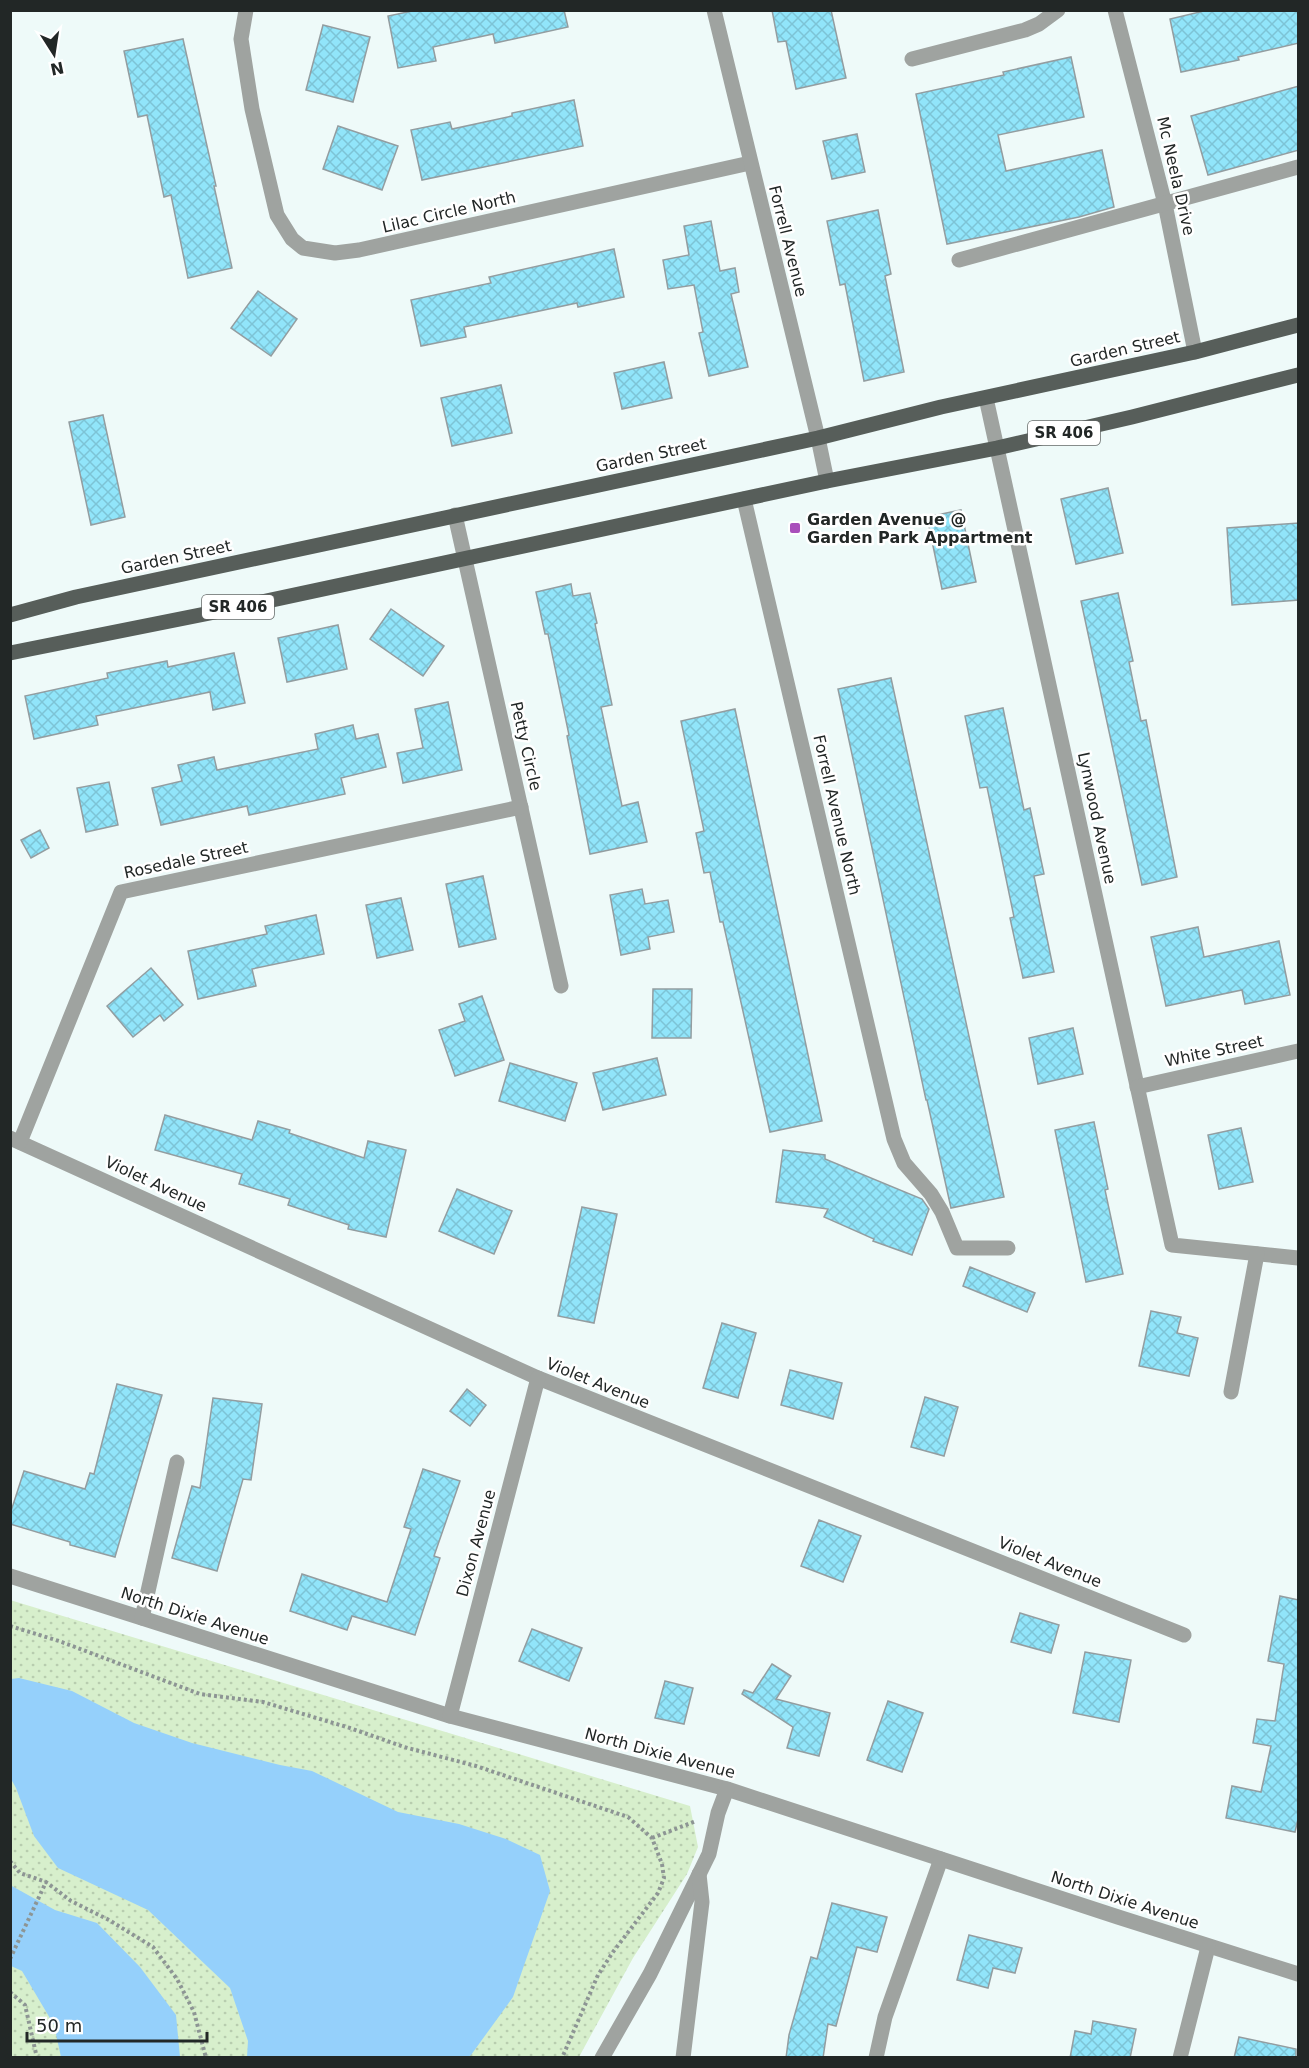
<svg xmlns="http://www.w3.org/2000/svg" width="1309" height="2068" viewBox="0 0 1309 2068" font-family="'DejaVu Sans',sans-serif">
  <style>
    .park { fill: url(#park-dots) }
    .water { fill: #95d0fb }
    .building { fill: url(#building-cross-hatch); stroke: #939da0; stroke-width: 1.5 }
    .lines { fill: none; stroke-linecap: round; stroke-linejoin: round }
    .path { stroke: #8d9594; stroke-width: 4; stroke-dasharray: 3 3; stroke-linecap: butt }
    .minor { stroke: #9fa3a0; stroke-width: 15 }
    .major { stroke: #575e5a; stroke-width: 15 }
    .poi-dot { fill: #a94fbb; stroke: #fff; stroke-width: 2 }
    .labels { text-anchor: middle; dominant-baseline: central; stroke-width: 5; stroke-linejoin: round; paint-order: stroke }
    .shield { fill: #fff; stroke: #646867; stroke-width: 1.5 }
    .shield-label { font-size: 15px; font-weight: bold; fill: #222726 }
    .street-label { font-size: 16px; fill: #222726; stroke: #fff }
    .poi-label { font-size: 16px; font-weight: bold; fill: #222726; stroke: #fff; text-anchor: start }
  </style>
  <defs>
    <pattern id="park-dots" width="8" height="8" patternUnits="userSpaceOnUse" patternTransform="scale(1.5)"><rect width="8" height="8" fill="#d7efcc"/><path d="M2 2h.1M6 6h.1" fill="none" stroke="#b8cdaf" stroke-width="1.8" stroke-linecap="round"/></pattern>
    <pattern id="building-cross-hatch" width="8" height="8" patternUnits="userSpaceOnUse" patternTransform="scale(1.5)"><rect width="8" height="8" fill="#91e5fa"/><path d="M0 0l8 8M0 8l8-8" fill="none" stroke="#7dc4d6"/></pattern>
  </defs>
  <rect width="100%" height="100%" fill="#eefaf9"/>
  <polygon class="park" points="10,1600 690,1806 698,1847 687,1874 633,1958 579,2057 11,2057"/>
  <g class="water">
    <polygon points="19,1678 72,1691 134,1723 192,1743 280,1765 312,1771 398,1812 459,1824 506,1839 540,1855 550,1891 513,1997 471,2055 466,2058 247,2057 248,2041 230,1988 148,1910 58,1868 34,1836 16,1788 11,1779 11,1679"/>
    <polygon points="10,1885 55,1910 97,1923 140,1967 176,2015 180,2057 61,2057 54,2025 22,1971 11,1966"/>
  </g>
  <g class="building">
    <polygon points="417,10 564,10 568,27 495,43 493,34 433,47 436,61 398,68 388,16"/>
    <polygon points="772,10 831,10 846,78 796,89 786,41 778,42"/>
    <polygon points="1208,10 1299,10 1299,43 1238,57 1239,60 1181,72 1170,19"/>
    <polygon points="323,25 370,37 353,102 306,90"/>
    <polygon points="183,39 216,186 214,186 232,268 188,278 171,195 164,197 147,115 138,117 124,51"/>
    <polygon points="1071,57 1084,117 998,135 1006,171 1102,150 1114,207 1079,217 947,244 916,94 1004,75 1003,72"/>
    <polygon points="1299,86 1299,150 1208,175 1191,116"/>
    <polygon points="574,100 583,146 422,180 411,130 450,122 452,129 512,116 512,113"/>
    <polygon points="338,126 398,146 382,190 323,169"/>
    <polygon points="857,134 865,172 832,179 823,141"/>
    <polygon points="878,210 891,274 885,276 904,372 864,381 845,284 840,285 827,221"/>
    <polygon points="711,221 720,271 735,268 739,292 731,294 748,367 709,376 699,333 703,332 694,285 668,289 663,260 689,255 684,226"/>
    <polygon points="614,249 624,297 578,307 577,303 464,327 466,337 421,346 411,300 491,283 489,277"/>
    <polygon points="258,291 297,319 271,356 231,328"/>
    <polygon points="664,362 672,398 622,409 614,373"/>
    <polygon points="501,385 512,433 452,446 441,398"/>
    <polygon points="103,415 125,517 91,525 69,422"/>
    <polygon points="1108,488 1123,553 1076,564 1061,499"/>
    <polygon points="961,510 976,582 942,589 927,517"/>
    <polygon points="1299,523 1299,600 1232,605 1227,528"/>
    <polygon points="571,584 573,596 590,593 597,623 595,624 612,705 601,707 622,806 638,802 647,842 590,854 567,736 569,735 548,634 545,634 536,592"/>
    <polygon points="1118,593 1133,661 1129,662 1141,721 1146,720 1177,877 1142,885 1081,601"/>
    <polygon points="391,609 444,646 423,676 370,639"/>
    <polygon points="338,625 347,669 287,682 278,638"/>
    <polygon points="234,653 245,703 213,710 210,692 96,716 98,725 34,739 25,696 108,678 107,673 167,661 168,667"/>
    <polygon points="891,678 1004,1197 951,1208 927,1100 926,1100 838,689"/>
    <polygon points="448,702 462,770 403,783 397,753 423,748 415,709"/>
    <polygon points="1003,708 1024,810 1030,808 1044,874 1034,876 1054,972 1023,978 1010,918 1014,917 987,787 980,788 965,716"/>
    <polygon points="735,709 822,1121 770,1132 723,922 720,922 710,872 704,873 696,833 704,831 681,721"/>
    <polygon points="353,725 356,739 378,734 386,767 341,778 345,794 249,815 247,806 161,825 152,788 182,781 178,765 214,757 217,770 318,749 315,734"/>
    <polygon points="109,782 118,825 86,832 77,788"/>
    <polygon points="40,830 49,848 31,858 21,840"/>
    <polygon points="483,876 496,939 459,947 446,884"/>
    <polygon points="642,889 645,904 668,900 674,932 648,937 650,949 621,955 610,895"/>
    <polygon points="401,898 413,950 377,958 366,905"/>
    <polygon points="316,915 324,954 252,969 256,986 198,999 188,951 267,934 265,926"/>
    <polygon points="1198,927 1204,957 1279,941 1290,995 1245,1004 1242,990 1166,1006 1151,937"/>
    <polygon points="151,968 183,1005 164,1021 160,1015 133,1037 107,1006"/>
    <polygon points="653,989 692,989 691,1038 652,1038"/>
    <polygon points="482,996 504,1060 455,1076 439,1030 465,1021 459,1004"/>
    <polygon points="1073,1028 1083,1074 1038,1084 1029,1038"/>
    <polygon points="657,1058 666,1095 603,1110 593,1073"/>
    <polygon points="510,1063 577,1083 565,1121 499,1101"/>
    <polygon points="165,1115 252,1140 258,1121 290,1130 289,1133 364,1158 368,1141 406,1150 386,1237 348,1229 349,1225 288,1205 290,1199 239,1184 242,1174 155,1150"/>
    <polygon points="1094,1122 1108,1189 1105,1190 1123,1274 1086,1282 1055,1130"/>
    <polygon points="1241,1128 1253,1182 1219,1189 1208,1135"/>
    <polygon points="783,1150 825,1155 825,1159 922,1199 929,1209 912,1255 873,1241 874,1239 824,1217 828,1209 776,1202"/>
    <polygon points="457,1189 512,1211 494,1254 439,1231"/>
    <polygon points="582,1207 617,1214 594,1323 558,1316"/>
    <polygon points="970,1267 1035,1293 1027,1312 963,1286"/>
    <polygon points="1151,1311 1181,1317 1177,1333 1198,1338 1189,1376 1139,1366"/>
    <polygon points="722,1323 756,1333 738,1398 703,1388"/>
    <polygon points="790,1370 842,1383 833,1419 781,1405"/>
    <polygon points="117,1384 162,1395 115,1557 70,1545 70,1542 10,1524 10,1514 24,1471 85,1489 90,1473 94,1474"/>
    <polygon points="467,1389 486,1405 470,1426 450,1411"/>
    <polygon points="925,1397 958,1407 944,1456 911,1447"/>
    <polygon points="213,1398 262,1404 251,1480 243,1479 217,1571 172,1558 192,1486 200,1488"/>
    <polygon points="423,1469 460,1481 434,1556 440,1558 415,1635 352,1616 347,1630 290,1611 302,1574 387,1602 411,1529 404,1527"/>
    <polygon points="819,1520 861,1536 843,1582 801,1566"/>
    <polygon points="1280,1596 1299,1600 1299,1815 1295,1832 1226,1818 1232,1786 1261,1792 1271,1746 1253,1743 1257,1719 1275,1721 1284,1664 1268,1661"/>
    <polygon points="1020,1613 1059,1625 1051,1653 1011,1642"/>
    <polygon points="532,1629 582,1648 569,1681 519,1661"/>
    <polygon points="1085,1652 1131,1660 1119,1722 1073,1713"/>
    <polygon points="772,1664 791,1676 776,1699 830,1713 819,1756 787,1748 793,1727 742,1694 744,1690 753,1693"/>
    <polygon points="665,1681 693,1688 684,1724 655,1718"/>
    <polygon points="888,1701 923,1713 902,1772 867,1760"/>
    <polygon points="832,1903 887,1917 877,1952 857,1947 836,2026 828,2024 823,2058 786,2058 789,2035 811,1957 817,1959"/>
    <polygon points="969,1935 1022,1948 1015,1973 993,1968 988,1988 957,1980"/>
    <polygon points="1093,2021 1136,2029 1130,2058 1070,2058 1075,2031 1091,2034"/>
    <polygon points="1239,2037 1296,2049 1296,2058 1234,2058"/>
  </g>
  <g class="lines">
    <g class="path">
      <polyline points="10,1626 59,1641 200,1694 263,1702 350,1728 404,1747 476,1766 628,1817 652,1838 662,1864 664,1878 658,1893 613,1952 598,1975 562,2058"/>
      <polyline points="652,1838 696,1821"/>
      <polyline points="10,1861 20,1873 46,1882 71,1901 109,1920 153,1947 177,1979 194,2012 206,2058"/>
      <polyline points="10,1959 46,1882"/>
      <polyline points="10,1992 25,2005 37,2058"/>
    </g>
    <g class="minor">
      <polyline points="246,10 241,39 252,109 277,215 292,239 303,248 335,253 359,250 750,163"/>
      <polyline points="714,10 818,438 827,481"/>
      <polyline points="1115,10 1165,204 1195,352"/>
      <polyline points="912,59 1025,30 1039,24 1058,10"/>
      <polyline points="959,260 1298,167"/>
      <polyline points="986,398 1172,1245 1298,1258"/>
      <polyline points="744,499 894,1139 904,1163 931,1194 942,1212 957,1248 1008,1248"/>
      <polyline points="455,515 561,986"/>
      <polyline points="1137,1087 1298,1051"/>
      <polyline points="10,1138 538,1378 1184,1635"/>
      <polyline points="20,1142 121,892 521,807"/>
      <polyline points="1231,1392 1257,1254"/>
      <polyline points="10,1576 450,1716 727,1789 1118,1917 1298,1974"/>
      <polyline points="142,1618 177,1462"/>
      <polyline points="450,1716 538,1378"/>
      <polyline points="602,2058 650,1974 709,1854 718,1813 727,1789"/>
      <polyline points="683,2058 702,1902 699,1874"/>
      <polyline points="876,2058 885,2017 941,1859"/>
      <polyline points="1180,2058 1208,1947"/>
    </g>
    <g class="major">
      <polyline points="10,615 76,597 818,438 941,407 1195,352 1298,325"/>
      <polyline points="10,653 225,610 827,481 997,448 1132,417 1298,375"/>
    </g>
  </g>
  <rect class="poi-dot" x="789" y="522" width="12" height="12" rx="3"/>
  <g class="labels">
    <g class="shield">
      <rect x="1028" y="421" width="72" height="24" rx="4.5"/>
      <rect x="202" y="595" width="72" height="24" rx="4.5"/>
    </g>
    <g class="shield-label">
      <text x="1064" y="433">SR 406</text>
      <text x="238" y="607">SR 406</text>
    </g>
    <g class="street-label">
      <text transform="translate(1176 176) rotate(77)">Mc Neela Drive</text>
      <text transform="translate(449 212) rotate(-13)">Lilac Circle North</text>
      <text transform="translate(788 241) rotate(76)">Forrell Avenue</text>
      <text transform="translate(1125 349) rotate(-13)">Garden Street</text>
      <text transform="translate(651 455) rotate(-12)">Garden Street</text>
      <text transform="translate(176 557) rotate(-12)">Garden Street</text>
      <text transform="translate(526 746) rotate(77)">Petty Circle</text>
      <text transform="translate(837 815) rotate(77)">Forrell Avenue North</text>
      <text transform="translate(1097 818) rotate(78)">Lynwood Avenue</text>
      <text transform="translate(186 860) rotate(-12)">Rosedale Street</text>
      <text transform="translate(1214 1051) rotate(-12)">White Street</text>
      <text transform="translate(156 1184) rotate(25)">Violet Avenue</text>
      <text transform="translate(598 1383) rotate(22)">Violet Avenue</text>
      <text transform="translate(476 1543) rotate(-75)">Dixon Avenue</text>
      <text transform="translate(1050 1562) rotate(22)">Violet Avenue</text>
      <text transform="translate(195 1616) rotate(18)">North Dixie Avenue</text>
      <text transform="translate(660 1753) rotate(15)">North Dixie Avenue</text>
      <text transform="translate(1125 1900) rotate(18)">North Dixie Avenue</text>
    </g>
    <g class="poi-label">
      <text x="807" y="519">Garden Avenue @<tspan x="807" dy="18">Garden Park Appartment</tspan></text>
    </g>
  </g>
  <rect width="1309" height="2068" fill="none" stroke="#222726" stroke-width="24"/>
  <g transform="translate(54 54) rotate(168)" stroke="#ffffff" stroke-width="4.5" paint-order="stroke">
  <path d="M0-4.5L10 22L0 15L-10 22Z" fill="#222726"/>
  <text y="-9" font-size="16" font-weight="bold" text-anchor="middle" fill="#222726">N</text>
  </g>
  <path d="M27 2032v9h180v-9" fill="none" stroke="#222726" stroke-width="3"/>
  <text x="36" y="2032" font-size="18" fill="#222726" stroke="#ffffff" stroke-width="4.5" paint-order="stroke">50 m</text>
</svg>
